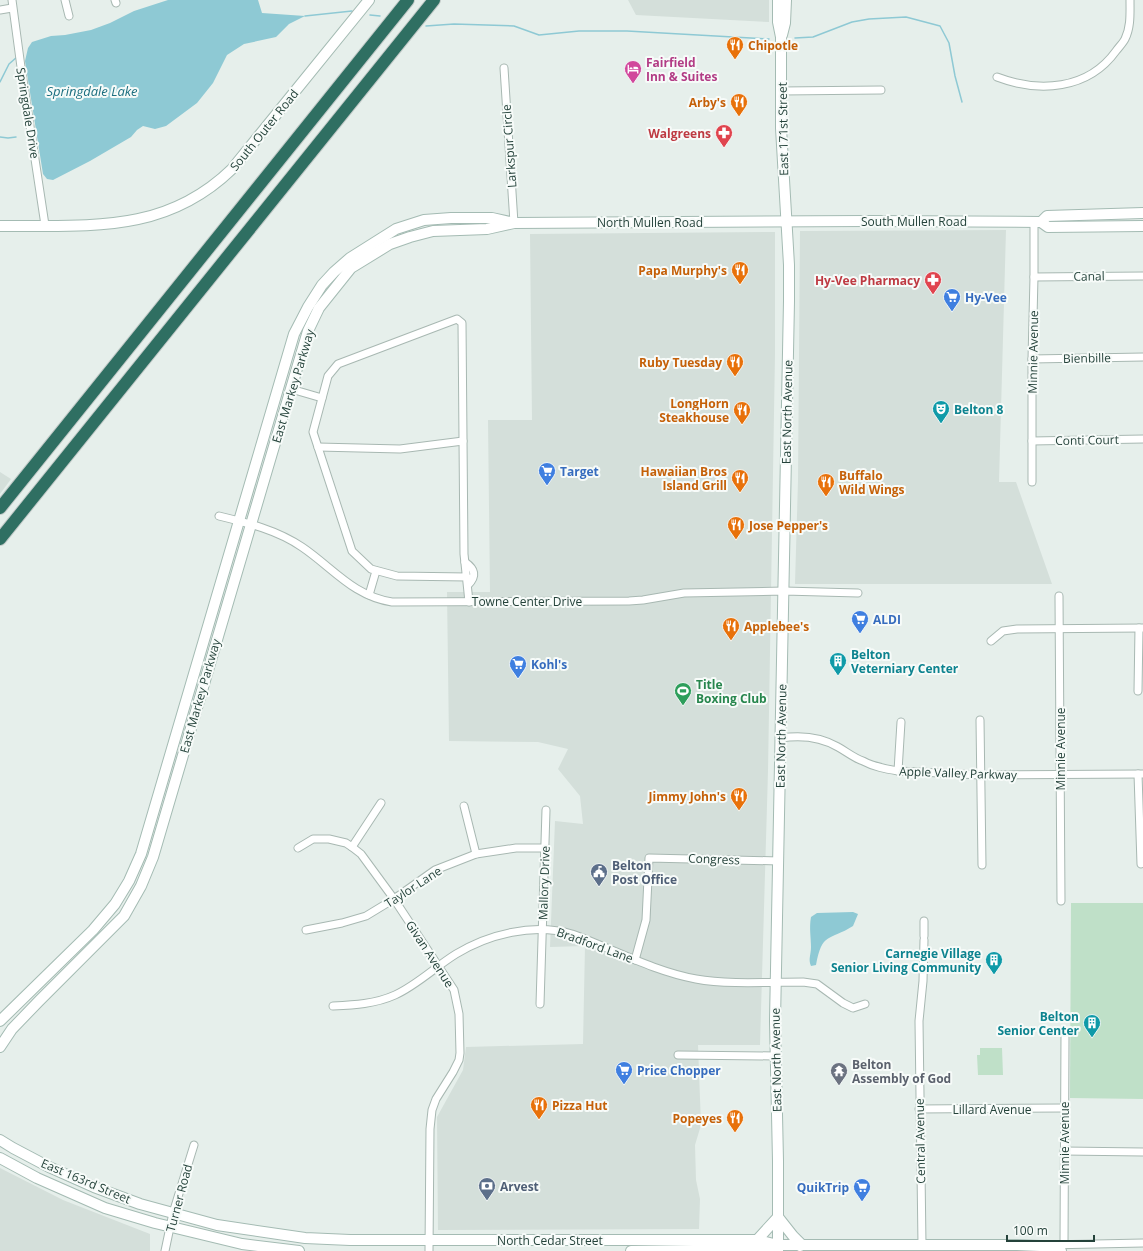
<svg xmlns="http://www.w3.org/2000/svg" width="1143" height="1251" viewBox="0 0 1143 1251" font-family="'Open Sans',sans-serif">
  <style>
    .built { fill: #d4dfda }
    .green { fill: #bfe0c8 }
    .water { fill: #8ec9d4 }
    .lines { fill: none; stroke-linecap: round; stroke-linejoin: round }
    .stream { stroke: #8ec9d4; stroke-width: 1.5 }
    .street-casing { stroke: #a8b8b2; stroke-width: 9 }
    .secondary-casing { stroke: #a4bbb3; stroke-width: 12 }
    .highway-casing { stroke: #c2cac8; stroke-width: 14 }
    .street { stroke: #fff; stroke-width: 7 }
    .secondary { stroke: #fff; stroke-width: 10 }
    .highway { stroke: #2f6f62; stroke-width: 12 }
    .labels { text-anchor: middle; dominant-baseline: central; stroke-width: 4; stroke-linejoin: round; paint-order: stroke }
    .food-label { font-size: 12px; font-weight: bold; fill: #c56008; stroke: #f7fbf9; text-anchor: end }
    .hotel-label { font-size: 12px; font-weight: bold; fill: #b23c85; stroke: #f7fbf9; text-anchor: start }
    .street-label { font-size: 12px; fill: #24423a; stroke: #f7fbf9 }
    .health-label { font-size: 12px; font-weight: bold; fill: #be3a42; stroke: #f7fbf9; text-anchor: end }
    .shop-label { font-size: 12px; font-weight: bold; fill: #366cbe; stroke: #f7fbf9; text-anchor: start }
    .culture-label { font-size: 12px; font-weight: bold; fill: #0d838f; stroke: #f7fbf9; text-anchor: start }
    .leisure-label { font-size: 12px; font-weight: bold; fill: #27864d; stroke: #f7fbf9; text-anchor: start }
    .service-label { font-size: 12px; font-weight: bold; fill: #4e5e75; stroke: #f7fbf9; text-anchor: start }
    .worship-label { font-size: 12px; font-weight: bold; fill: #5b616d; stroke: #f7fbf9; text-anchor: start }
    .water-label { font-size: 13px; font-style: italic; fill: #1c6f80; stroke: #f7fbf9 }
  </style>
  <rect width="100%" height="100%" fill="#e6efeb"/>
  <g class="built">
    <polygon points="628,0 769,0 769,22 636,15"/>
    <polygon points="1006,230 999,482 1016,482 1052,584 795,584 798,481 800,231"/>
    <polygon points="775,232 775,354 768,771 760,1045 698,1045 701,1125 695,1145 696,1180 700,1199 699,1229 438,1230 437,1117 463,1070 466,1047 583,1044 585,946 550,947 555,821 583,824 580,796 558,769 568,749 538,742 449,741 447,592 490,592 488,420 532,420 530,234"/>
    <polygon points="0,472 11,479 0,494"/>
    <polygon points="0,1168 63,1200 150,1234 150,1251 0,1251"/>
  </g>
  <g class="green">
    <polygon points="1071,903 1143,903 1143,1099 1070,1098"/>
    <polygon points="980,1048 1002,1048 1003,1075 978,1075 977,1055 980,1055"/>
  </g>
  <g class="water">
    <polygon points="168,0 258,0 262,13 305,16 289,24 276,37 244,44 227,55 213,83 197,103 166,126 155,129 143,126 137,130 131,137 90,161 53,180 47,179 43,174 25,61 28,48 32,42 51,36 65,35 91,30 110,23 134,11"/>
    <path d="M853 912 858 914 853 926C829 941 822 932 816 965L811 966C808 959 811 955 811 947 811 937 809 928 811 917L817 913Z"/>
  </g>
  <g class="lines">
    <g class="stream">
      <polyline points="370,15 380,16"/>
      <polyline points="305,16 352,11"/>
      <polyline points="426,26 454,24 514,26 539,35 579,31 627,31 769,39"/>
      <polyline points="795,38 813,37 852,22 869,19 906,17 940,26 949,43 955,76 962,102"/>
      <polyline points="0,82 9,64 17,57"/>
      <polyline points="0,137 8,138 16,137"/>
    </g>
    <defs>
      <g id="street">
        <polyline points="12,0 21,67 45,225"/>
        <polyline points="65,0 69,16"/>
        <polyline points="115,0 116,3"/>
        <polyline points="0,10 12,8"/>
        <polyline points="504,68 514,223"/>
        <path d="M997 77C1039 93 1088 90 1116 51 1119 47 1123 43 1125 39 1131 27 1130 13 1130 0"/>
        <polyline points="782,91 881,90"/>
        <polyline points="1034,277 1143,276"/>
        <polyline points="1032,359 1143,357"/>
        <polyline points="291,389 322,398"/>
        <polyline points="1032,441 1143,439"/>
        <polyline points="318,447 400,449 463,441"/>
        <polyline points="1032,482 1032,359 1034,277 1034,222"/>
        <path d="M219 516C248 523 277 530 302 547 333 568 353 596 392 602L629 601 643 600 684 593 784 591 858 593"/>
        <path d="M465 562C475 569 477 576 468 585"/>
        <polyline points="467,577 397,576 371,569 352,551 313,432 328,376 338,364 457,319 462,323 464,554 469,602"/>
        <polyline points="369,595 376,571"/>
        <polyline points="1059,596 1061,901"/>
        <polyline points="991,641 1003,631 1017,629 1143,628"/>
        <polyline points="1138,691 1139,628"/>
        <polyline points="980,720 982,865"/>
        <path d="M781 738C801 735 821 737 838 747 847 752 854 758 863 761 874 767 886 769 898 771L981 775 1143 774"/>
        <polyline points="898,771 901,722"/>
        <polyline points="1138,774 1141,864"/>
        <polyline points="464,806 476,854"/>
        <polyline points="352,847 381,803"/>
        <polyline points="298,848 313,839 329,839 346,843 352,847 361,854 394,899 454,990 459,1014 460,1053 459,1060 453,1072 436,1099 432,1110 430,1129 429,1251"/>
        <polyline points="306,930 342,923 366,916 394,899 435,870 476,854 516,848 545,848"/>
        <polyline points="924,936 924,921"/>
        <polyline points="635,960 646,920 649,858 779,861"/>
        <polyline points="540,1004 546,810"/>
        <path d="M333 1006C354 1005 375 1004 395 995 417 985 435 967 456 954 489 934 533 923 572 934 613 949 653 971 696 979 728 985 770 982 803 982L817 984 843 1003 853 1008 865 1004"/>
        <polyline points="678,1055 775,1056"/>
        <polyline points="919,1109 1064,1108"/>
        <polyline points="1064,1151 1143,1152"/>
        <polyline points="922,1245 919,1021 923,981 924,940"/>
        <polyline points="1047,1245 1143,1243"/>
        <polyline points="165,1251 173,1213 194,1145"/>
        <polyline points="1059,1251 1064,1244 1065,1034"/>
      </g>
      <g id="secondary">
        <polyline points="778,0 778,22 781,37 781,128 789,265 789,301 775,1021 778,1161 778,1251"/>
        <polyline points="782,35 785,23 786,0"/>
        <polyline points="1041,222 1047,216 1143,213"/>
        <path d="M0 226C87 225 164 235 232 169L369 0"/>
        <polyline points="0,1021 93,930 115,904 129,881 141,854 294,334 308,307 322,285 334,272 350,258 396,229 424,220 451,218 492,218 510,222"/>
        <polyline points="0,1047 12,1029 39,1001 124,916 141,886 153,857 308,331 319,308 351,268 390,244 410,237 433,231 487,229 514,223 867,221 1041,222 1048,227 1143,226"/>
        <polyline points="0,1140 13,1148 49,1167 94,1187 140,1204 217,1225 305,1238 350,1240 757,1240 778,1245"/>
        <polyline points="0,1158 37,1178 105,1208 155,1223 242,1244 299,1251"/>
        <polyline points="757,1240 778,1217 793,1236 802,1245 800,1246"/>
        <polyline points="631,1251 756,1249 778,1245 1017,1245 1040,1246 1061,1251"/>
      </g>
      <g id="highway">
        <polyline points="0,508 408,0"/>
        <polyline points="0,539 434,0"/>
      </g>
    </defs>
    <use href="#street" class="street-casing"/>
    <use href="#secondary" class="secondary-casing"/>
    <use href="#highway" class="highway-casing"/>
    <use href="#street" class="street"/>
    <use href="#secondary" class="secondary"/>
    <use href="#highway" class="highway"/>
  </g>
  <defs>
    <symbol id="restaurant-pin" viewBox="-11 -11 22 30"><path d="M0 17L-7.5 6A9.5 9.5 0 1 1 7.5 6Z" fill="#e8710a" stroke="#f7fbf9"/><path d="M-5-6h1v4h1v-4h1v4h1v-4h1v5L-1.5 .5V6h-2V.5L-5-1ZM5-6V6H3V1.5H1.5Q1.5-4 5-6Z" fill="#fff"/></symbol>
    <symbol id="hotel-pin" viewBox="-11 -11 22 30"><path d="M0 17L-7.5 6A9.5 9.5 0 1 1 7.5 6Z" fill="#d1479c" stroke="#f7fbf9"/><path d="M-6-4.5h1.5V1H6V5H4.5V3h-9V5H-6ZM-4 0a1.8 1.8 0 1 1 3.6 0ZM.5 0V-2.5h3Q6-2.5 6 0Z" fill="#fff"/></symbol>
    <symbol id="pharmacy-pin" viewBox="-11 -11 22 30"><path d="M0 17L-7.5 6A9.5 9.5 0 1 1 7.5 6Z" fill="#e0444e" stroke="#f7fbf9"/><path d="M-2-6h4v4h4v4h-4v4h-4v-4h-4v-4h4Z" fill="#fff"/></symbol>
    <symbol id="supermarket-pin" viewBox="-11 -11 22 30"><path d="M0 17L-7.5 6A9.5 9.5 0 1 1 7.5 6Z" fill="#3f7fe0" stroke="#f7fbf9"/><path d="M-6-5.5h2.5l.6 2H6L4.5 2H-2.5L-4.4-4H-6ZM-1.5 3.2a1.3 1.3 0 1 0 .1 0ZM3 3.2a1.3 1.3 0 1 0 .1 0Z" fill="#fff"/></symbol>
    <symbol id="theatre-pin" viewBox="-11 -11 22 30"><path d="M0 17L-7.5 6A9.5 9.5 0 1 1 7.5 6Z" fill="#0f9aa8" stroke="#f7fbf9"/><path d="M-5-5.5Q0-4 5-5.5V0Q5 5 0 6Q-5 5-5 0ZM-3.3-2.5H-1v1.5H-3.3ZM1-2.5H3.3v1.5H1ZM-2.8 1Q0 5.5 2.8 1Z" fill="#fff"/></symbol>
    <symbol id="building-pin" viewBox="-11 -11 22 30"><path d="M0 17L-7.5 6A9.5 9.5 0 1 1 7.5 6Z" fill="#0f9aa8" stroke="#f7fbf9"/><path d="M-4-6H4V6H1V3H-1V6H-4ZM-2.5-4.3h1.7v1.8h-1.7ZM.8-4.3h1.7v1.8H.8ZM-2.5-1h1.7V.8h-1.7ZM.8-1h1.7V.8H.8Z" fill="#fff"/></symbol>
    <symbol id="stadium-pin" viewBox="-11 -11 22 30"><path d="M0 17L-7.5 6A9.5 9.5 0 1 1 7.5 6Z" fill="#2e9e5b" stroke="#f7fbf9"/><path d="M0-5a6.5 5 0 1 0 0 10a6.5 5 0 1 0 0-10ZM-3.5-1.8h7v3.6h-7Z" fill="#fff"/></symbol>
    <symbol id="civic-pin" viewBox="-11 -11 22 30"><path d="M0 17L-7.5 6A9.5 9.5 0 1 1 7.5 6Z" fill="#5c6f8a" stroke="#f7fbf9"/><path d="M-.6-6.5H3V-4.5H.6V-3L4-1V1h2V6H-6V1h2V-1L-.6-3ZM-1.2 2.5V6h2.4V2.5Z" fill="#fff"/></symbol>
    <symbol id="temple-pin" viewBox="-11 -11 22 30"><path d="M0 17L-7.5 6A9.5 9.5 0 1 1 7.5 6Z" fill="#6b7280" stroke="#f7fbf9"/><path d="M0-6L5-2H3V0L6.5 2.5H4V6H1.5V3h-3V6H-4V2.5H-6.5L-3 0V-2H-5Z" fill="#fff"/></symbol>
    <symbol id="bank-pin" viewBox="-11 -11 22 30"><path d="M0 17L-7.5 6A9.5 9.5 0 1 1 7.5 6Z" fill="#5c6f8a" stroke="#f7fbf9"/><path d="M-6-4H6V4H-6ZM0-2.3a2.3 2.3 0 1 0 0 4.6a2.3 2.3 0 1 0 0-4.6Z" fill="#fff"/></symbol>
  </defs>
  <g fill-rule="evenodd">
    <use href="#restaurant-pin" x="725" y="35" width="20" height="27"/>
    <use href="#hotel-pin" x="623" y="59" width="20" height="27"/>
    <use href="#restaurant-pin" x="729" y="92" width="20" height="27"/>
    <use href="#pharmacy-pin" x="714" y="123" width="20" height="27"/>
    <use href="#restaurant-pin" x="730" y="260" width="20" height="27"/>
    <use href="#pharmacy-pin" x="923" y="270" width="20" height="27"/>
    <use href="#supermarket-pin" x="942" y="287" width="20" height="27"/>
    <use href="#restaurant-pin" x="725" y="352" width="20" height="27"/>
    <use href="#theatre-pin" x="931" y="399" width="20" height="27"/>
    <use href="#restaurant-pin" x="732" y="400" width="20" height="27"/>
    <use href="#supermarket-pin" x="537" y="461" width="20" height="27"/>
    <use href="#restaurant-pin" x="730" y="468" width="20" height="27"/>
    <use href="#restaurant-pin" x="816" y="472" width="20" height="27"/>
    <use href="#restaurant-pin" x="726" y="515" width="20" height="27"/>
    <use href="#supermarket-pin" x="850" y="609" width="20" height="27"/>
    <use href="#restaurant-pin" x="721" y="616" width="20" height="27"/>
    <use href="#building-pin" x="828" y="651" width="20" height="27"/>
    <use href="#supermarket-pin" x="508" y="654" width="20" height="27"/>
    <use href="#stadium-pin" x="673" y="681" width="20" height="27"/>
    <use href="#restaurant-pin" x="729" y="786" width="20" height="27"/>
    <use href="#civic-pin" x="589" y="862" width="20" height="27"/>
    <use href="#building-pin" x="984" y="950" width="20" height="27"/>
    <use href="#building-pin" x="1082" y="1013" width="20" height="27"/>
    <use href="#supermarket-pin" x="614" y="1060" width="20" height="27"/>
    <use href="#temple-pin" x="829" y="1061" width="20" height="27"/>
    <use href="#restaurant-pin" x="529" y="1095" width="20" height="27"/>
    <use href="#restaurant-pin" x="725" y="1108" width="20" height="27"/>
    <use href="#bank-pin" x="477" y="1176" width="20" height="27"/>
    <use href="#supermarket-pin" x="852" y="1177" width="20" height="27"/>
  </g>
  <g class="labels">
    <g class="food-label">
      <text x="748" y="45" text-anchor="start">Chipotle</text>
      <text x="726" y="102">Arby's</text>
      <text x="727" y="270">Papa Murphy's</text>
      <text x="722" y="362">Ruby Tuesday</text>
      <text x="729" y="403">LongHorn<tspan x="729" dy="14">Steakhouse</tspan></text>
      <text x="727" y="471">Hawaiian Bros<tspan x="727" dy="14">Island Grill</tspan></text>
      <text x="839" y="475" text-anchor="start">Buffalo<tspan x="839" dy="14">Wild Wings</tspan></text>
      <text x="749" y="525" text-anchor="start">Jose Pepper's</text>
      <text x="744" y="626" text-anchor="start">Applebee's</text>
      <text x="726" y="796">Jimmy John's</text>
      <text x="552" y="1105" text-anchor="start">Pizza Hut</text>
      <text x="722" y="1118">Popeyes</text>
    </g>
    <g class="hotel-label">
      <text x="646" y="62">Fairfield<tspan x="646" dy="14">Inn &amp; Suites</tspan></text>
    </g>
    <g class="street-label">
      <text transform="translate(28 113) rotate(81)">Springdale Drive</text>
      <text transform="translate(783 129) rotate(-91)">East 171st Street</text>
      <text transform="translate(264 130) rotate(-51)">South Outer Road</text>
      <text transform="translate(509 146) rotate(-94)">Larkspur Circle</text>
      <text x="914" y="221">South Mullen Road</text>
      <text x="650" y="222">North Mullen Road</text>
      <text transform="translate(1089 276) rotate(-1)">Canal</text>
      <text transform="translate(1033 352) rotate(-89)">Minnie Avenue</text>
      <text transform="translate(1087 358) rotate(-1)">Bienbille</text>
      <text transform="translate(293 386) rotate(-73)">East Markey Parkway</text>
      <text transform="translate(787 412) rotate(-89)">East North Avenue</text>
      <text transform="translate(1087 440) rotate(-1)">Conti Court</text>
      <text x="527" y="601">Towne Center Drive</text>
      <text transform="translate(200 696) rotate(-74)">East Markey Parkway</text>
      <text transform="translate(781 736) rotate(-89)">East North Avenue</text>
      <text transform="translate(1060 749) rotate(-90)">Minnie Avenue</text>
      <text transform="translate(958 773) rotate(2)">Apple Valley Parkway</text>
      <text transform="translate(714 859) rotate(2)">Congress</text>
      <text transform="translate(544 883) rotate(-88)">Mallory Drive</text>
      <text transform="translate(413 887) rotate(-33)">Taylor Lane</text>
      <text transform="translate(595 945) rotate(20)">Bradford Lane</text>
      <text transform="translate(430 954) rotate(57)">Givan Avenue</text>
      <text transform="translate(776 1060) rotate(-91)">East North Avenue</text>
      <text x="992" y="1109">Lillard Avenue</text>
      <text transform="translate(920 1141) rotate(-91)">Central Avenue</text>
      <text transform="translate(1064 1143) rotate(-90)">Minnie Avenue</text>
      <text transform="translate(86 1181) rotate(23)">East 163rd Street</text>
      <text transform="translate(179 1198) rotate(-75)">Turner Road</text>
      <text x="550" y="1240">North Cedar Street</text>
    </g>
    <g class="health-label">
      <text x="711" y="133">Walgreens</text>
      <text x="920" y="280">Hy-Vee Pharmacy</text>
    </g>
    <g class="shop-label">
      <text x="965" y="297">Hy-Vee</text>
      <text x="560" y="471">Target</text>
      <text x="873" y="619">ALDI</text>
      <text x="531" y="664">Kohl's</text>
      <text x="637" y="1070">Price Chopper</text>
      <text x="849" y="1187" text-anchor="end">QuikTrip</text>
    </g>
    <g class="culture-label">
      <text x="954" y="409">Belton 8</text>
      <text x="851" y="654">Belton<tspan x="851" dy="14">Veterniary Center</tspan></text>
      <text x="981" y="953" text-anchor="end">Carnegie Village<tspan x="981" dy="14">Senior Living Community</tspan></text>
      <text x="1079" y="1016" text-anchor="end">Belton<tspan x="1079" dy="14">Senior Center</tspan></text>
    </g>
    <g class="leisure-label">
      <text x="696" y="684">Title<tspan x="696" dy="14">Boxing Club</tspan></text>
    </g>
    <g class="service-label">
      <text x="612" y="865">Belton<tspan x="612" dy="14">Post Office</tspan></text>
      <text x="500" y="1186">Arvest</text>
    </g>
    <g class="worship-label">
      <text x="852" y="1064">Belton<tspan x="852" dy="14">Assembly of God</tspan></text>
    </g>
    <g class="water-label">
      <text x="92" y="91">Springdale Lake</text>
    </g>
  </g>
  <path d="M1007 1235v6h87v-6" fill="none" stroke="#24423a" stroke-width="2"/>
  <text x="1013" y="1235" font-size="12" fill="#24423a" stroke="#f7fbf9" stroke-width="3" paint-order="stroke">100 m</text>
</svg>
